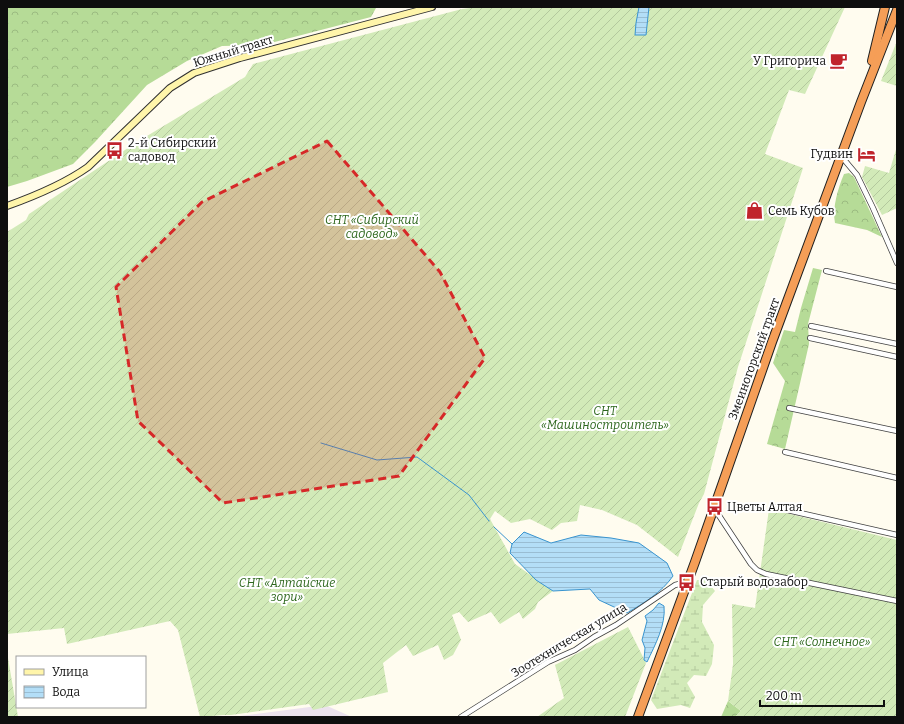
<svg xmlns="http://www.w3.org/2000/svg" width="904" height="724" viewBox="0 0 904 724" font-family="Bitter,serif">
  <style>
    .industrial { fill: #ece2ed }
    .forest { fill: url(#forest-crowns) }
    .wetland { fill: url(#wetland-marsh) }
    .garden { fill: url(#garden-furrows) }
    .water { fill: url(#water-rules); stroke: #3994cf }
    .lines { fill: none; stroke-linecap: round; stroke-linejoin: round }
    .stream { stroke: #3994cf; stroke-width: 1 }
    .street-casing { stroke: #414141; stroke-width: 6 }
    .secondary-casing { stroke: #303030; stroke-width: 8 }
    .highway-casing { stroke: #1f1f1f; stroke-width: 10 }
    .street { stroke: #fff; stroke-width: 4.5 }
    .secondary { stroke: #fff5aa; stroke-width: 6 }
    .highway { stroke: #f59e57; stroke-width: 8 }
    .marked { fill: #d62828; fill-opacity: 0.2; stroke: #d62828; stroke-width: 3; stroke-dasharray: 8 5; stroke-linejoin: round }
    .labels { text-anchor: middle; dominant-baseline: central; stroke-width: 4; stroke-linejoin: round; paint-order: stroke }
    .street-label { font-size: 12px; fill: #0e0e0e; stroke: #fff }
    .poi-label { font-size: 12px; fill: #0e0e0e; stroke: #fff; text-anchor: start }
    .park-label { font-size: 12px; font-style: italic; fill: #2d671d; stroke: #fff }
  </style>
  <defs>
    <pattern id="forest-crowns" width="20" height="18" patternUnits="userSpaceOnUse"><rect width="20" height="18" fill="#b6db97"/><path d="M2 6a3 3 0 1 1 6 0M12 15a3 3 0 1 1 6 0" fill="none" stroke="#9bbb81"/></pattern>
    <pattern id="wetland-marsh" width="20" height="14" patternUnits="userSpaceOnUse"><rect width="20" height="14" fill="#d2eab8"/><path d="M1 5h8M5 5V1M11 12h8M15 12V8" fill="none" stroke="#b3c89d"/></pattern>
    <pattern id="garden-furrows" width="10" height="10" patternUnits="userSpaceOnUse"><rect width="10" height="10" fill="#d2eab8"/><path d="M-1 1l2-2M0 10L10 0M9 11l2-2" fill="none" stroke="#b3c89d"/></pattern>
    <pattern id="water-rules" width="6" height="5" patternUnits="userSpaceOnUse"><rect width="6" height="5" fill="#b3def7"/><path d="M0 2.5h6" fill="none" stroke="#99bdd3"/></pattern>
  </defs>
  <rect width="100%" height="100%" fill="#fffcef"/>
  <polygon class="industrial" points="325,705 352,717 232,717"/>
  <g class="forest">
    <polygon points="7,7 381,7 376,8 371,17 263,45 222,46 187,61 147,85 95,142 73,164 27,181 7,187"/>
    <path d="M849 173 854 177 882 237 867 230 835 223C832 208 838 188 844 174Z"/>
    <polygon points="813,268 822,270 808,324 809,344 785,449 767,444 785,381 773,363 784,330 795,332 801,308"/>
    <polygon points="728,701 741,711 735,717 721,717"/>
  </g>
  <polygon class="wetland" points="697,580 706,580 715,591 703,605 702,622 714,645 712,664 706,676 694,675 687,683 695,697 690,708 681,705 657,709 651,700"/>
  <g class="garden">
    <polygon points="478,7 845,7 805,94 789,90 765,154 803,168 738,367 704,494 699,503 678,557 637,525 602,510 580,505 577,521 561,523 552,530 530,519 511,523 495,511 490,519 515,564 553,591 538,602 535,609 523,619 519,612 500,624 491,612 468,622 459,612 452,615 461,640 453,655 444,660 438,645 413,656 406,645 383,663 388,692 313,710 309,704 231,715 223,715 200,717 178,630 170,621 67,644 64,628 7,634 7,232 26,220 29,214 137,142 245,77 253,64 462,9"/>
    <polygon points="897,41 897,86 881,81"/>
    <polygon points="897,146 897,208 882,215 862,177 865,166 889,173"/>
    <polygon points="769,509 897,540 897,717 735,717 741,711 728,701 733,664 732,604 755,608"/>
    <polygon points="628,627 646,663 625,717 537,717 564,698 555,665"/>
    <polygon points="7,652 18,717 7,717"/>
  </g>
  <g class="water">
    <polygon points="639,7 649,7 646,35 635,35 636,23"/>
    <path d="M524 532 551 543 581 535 611 538 639 543 667 563 673 576C661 593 644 603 627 613L599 600 590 589 553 591 536 580 510 553 512 544Z"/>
    <path d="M659 603 664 606C666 625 655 645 647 662L644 660 645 648 642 640 647 621 645 616 653 610Z"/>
  </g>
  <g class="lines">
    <g class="stream">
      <polyline points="321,443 377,460 417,457 469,495 489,521"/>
      <polyline points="494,527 512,544"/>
    </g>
    <defs>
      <g id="street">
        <polyline points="841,156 857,175 873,208 897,263"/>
        <polyline points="826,271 897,287"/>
        <polyline points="811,326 897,344"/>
        <polyline points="810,338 897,357"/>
        <polyline points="789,408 897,431"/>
        <polyline points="785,452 897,478"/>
        <polyline points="774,507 897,535"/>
        <polyline points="714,508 751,564 757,570 766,574 897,601"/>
        <polyline points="461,717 548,662 575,650 594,637 616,625 675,585 687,582"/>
      </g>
      <path id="secondary" d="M7 206C35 196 64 184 88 167L170 88 194 73 240 58 432 7"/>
      <g id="highway">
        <polyline points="872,61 885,7"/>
        <polyline points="638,717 695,562 772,342 861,102 897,10"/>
      </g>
    </defs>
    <use href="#street" class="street-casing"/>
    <use href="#secondary" class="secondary-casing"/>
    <use href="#highway" class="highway-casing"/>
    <use href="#street" class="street"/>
    <use href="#secondary" class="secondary"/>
    <use href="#highway" class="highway"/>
  </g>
  <path class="marked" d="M327 141 440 272 485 358 399 476 223 503 138 421 116 287 202 202Z"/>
  <defs>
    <symbol id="cafe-bare" viewBox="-9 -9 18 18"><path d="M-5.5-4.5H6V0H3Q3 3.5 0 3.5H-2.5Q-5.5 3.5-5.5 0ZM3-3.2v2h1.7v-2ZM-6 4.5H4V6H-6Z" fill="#c0242c" stroke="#fff" stroke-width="2.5" paint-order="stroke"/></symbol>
    <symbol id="bus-bare" viewBox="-9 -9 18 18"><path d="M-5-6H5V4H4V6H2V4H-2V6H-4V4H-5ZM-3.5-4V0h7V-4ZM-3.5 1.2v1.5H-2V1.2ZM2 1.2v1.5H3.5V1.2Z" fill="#c0242c" stroke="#fff" stroke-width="2.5" paint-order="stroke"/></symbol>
    <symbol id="hotel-bare" viewBox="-9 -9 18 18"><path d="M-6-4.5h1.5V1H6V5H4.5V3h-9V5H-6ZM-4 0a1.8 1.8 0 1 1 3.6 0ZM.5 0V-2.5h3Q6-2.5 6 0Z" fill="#c0242c" stroke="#fff" stroke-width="2.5" paint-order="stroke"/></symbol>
    <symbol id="shop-bare" viewBox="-9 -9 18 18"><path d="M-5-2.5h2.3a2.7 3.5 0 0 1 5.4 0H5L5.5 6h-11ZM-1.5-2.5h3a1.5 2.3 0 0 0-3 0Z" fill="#c0242c" stroke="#fff" stroke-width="2.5" paint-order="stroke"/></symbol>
  </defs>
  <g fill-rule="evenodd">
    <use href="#cafe-bare" x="826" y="48" width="25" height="25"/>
    <use href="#bus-bare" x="102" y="138" width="25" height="25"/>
    <use href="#hotel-bare" x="854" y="142" width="25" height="25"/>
    <use href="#shop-bare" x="742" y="198" width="25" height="25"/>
    <use href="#bus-bare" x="702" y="494" width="25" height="25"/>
    <use href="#bus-bare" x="674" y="570" width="25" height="25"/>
  </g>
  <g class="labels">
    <g class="street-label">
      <text transform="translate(233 51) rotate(-17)">Южный тракт</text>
      <text transform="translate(754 359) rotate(-70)">Змеиногорский тракт</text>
      <text transform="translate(569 640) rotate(-31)">Зоотехническая улица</text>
    </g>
    <g class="poi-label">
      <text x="826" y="61" text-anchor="end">У Григорича</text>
      <text x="128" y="143">2-й Сибирский<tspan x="128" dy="14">садовод</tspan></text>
      <text x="853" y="154" text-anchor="end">Гудвин</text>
      <text x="768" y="211">Семь Кубов</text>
      <text x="727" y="507">Цветы Алтая</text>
      <text x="700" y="582">Старый водозабор</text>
    </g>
    <g class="park-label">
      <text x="372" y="220">СНТ «Сибирский<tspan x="372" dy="14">садовод»</tspan></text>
      <text x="605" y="411">СНТ<tspan x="605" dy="14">«Машиностроитель»</tspan></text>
      <text x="287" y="583">СНТ «Алтайские<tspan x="287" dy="14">зори»</tspan></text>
      <text x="822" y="642">СНТ «Солнечное»</text>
    </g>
  </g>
  <rect width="904" height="724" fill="none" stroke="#0e0e0e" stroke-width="16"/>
  <rect x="16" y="656" width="130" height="52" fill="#ffffff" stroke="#9f9f9f"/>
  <rect x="24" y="669" width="20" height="6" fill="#fff5aa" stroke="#9f9f9f"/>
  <text x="52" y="676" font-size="12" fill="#0e0e0e">Улица</text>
  <rect x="24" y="686" width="20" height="12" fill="url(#water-rules)" stroke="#9f9f9f"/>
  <text x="52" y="696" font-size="12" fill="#0e0e0e">Вода</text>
  <path d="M760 700v6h124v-6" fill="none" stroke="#0e0e0e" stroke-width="2"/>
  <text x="766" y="700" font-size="12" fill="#0e0e0e" stroke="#ffffff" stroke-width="3" paint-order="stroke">200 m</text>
</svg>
